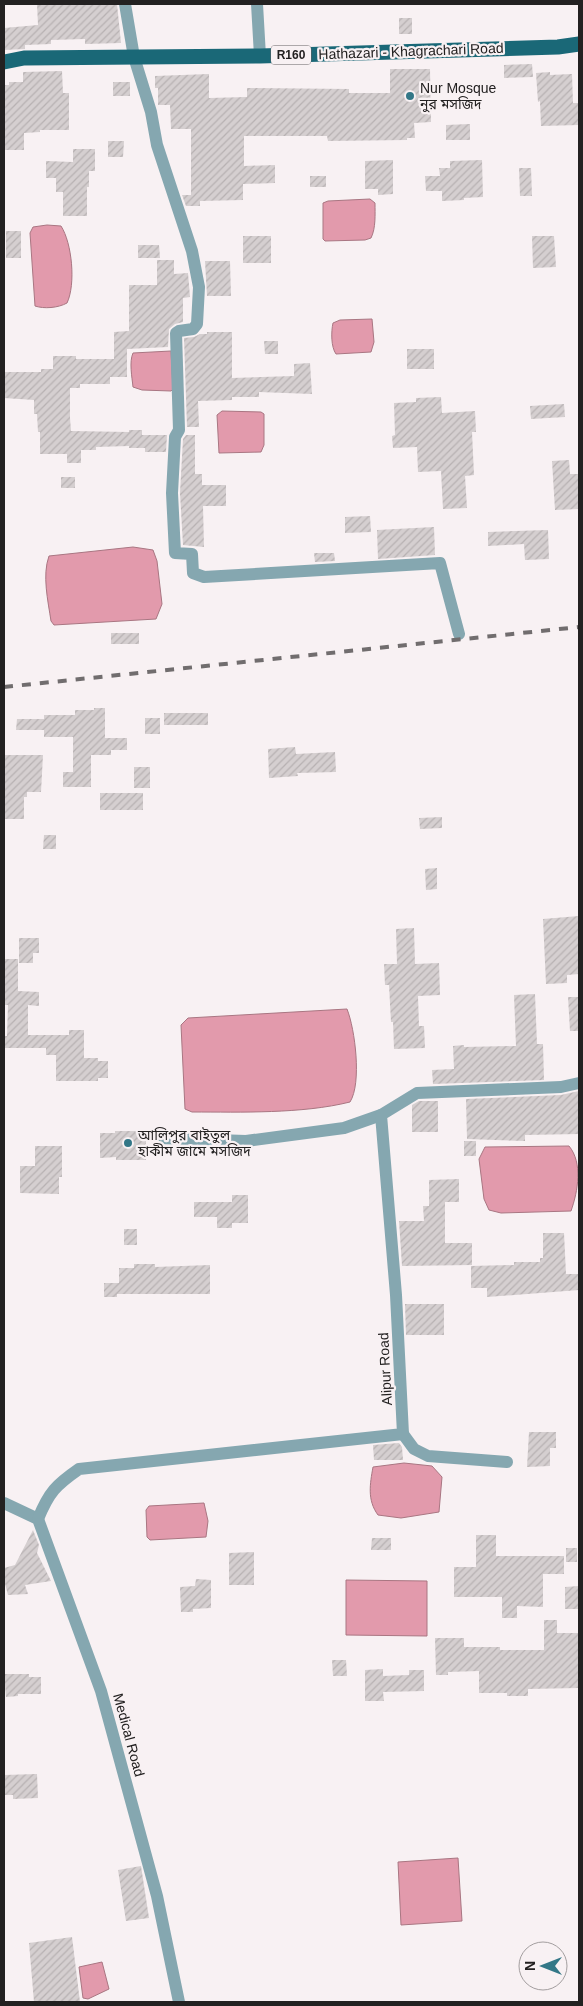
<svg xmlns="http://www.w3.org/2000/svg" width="583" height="2006" viewBox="0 0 583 2006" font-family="Arial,'Noto Sans Bengali',sans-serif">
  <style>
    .water { fill: #e29aac; stroke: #a97682 }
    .building { fill: url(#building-hatch) }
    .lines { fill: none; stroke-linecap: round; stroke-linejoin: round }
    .street { stroke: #85a7b0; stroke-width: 12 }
    .primary { stroke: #1a6877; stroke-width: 15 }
    .rail { stroke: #716d6e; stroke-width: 4; stroke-dasharray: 9 9; stroke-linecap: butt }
    .poi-dot { fill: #337787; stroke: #f8f1f3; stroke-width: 2 }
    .labels { text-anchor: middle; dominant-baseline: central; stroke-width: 4.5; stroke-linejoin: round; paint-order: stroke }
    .shield { fill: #f8f1f3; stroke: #635f60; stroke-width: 1 }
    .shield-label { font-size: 12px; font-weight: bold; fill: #232121 }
    .street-label { font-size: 14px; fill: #232121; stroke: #f8f1f3 }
    .poi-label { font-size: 14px; fill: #232121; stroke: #f8f1f3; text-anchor: start }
  </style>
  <defs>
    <pattern id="building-hatch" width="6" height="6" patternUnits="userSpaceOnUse" patternTransform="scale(1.25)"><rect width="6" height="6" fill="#d5cfd0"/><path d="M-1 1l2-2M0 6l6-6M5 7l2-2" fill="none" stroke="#b7b1b2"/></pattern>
  </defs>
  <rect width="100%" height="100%" fill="#f8f1f3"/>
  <g class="water">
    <path d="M370 199 375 203C375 214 376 228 371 238L365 240 325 241 323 239V203L328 201Z"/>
    <path d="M47 225 61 226C72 243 76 284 67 303 58 308 44 309 35 306L30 233 33 227Z"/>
    <path d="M372 319 374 342 371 352 336 354C331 347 331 332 333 323L340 320Z"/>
    <path d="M171 351 173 389 171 391 142 390 133 387C132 377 129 362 133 353Z"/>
    <polygon points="222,411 261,412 264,414 264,445 261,452 219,453 217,415"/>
    <path d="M133 547 153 550 157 561 162 604 156 619 54 625 51 621C48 601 42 575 49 556Z"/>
    <path d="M347 1009C355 1029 362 1083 350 1102 302 1114 241 1112 192 1112L185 1109 181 1025 188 1018Z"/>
    <path d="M569 1146C583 1163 578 1191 571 1211L501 1213 489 1210 484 1199 479 1159 485 1147Z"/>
    <path d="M404 1463 432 1466 442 1477 439 1512 401 1518 378 1515C367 1500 370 1484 373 1467Z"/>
    <polygon points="204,1503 208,1521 206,1537 150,1540 147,1537 146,1510 149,1506"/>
    <polygon points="346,1580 427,1581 427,1636 346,1635"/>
    <polygon points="458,1858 462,1921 401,1925 398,1862"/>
    <polygon points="102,1962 109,1989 88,1999 83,1998 79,1967"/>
  </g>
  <g class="building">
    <polygon points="37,4 117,4 121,43 85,44 85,39 51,40 51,44 25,45 25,49 4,50 4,28 38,25"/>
    <rect x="399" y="18" width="13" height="16"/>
    <polygon points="532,64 533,77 504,78 504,65"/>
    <polygon points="390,69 430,69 431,122 414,123 415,138 407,138 407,140 328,141 327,136 244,136 244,166 275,165 275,183 243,184 243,200 200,201 200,206 186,206 182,195 191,195 191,129 171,129 170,105 158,105 158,88 155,88 155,76 209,74 209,98 247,97 247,88 349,89 349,93 390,93"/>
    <polygon points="62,71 63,93 69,93 69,130 40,130 40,132 24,133 24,150 4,150 4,85 9,85 9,82 23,82 23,72"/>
    <polygon points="550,72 550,75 572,74 573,103 579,103 579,125 541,126 540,101 538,102 536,73"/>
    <rect x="113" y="82" width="17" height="14"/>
    <polygon points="470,124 470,140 446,140 446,125"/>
    <polygon points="108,141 124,141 123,157 108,157"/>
    <polygon points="73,149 95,149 95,171 89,171 89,187 87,187 87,216 63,216 63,192 56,192 56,178 46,178 46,161 73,162"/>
    <polygon points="393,160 393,194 378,195 378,189 365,189 365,161"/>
    <polygon points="482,160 483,197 464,198 464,200 442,201 442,191 426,191 425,176 440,176 439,168 450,168 450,161"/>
    <polygon points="519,168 531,168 532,196 520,196"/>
    <rect x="310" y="176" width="16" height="11"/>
    <rect x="6" y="231" width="15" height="27"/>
    <rect x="243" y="236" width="28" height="27"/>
    <polygon points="532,236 554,236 556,267 533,268"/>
    <polygon points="138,245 159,245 160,258 138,258"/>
    <polygon points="157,260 174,260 174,274 188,273 190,297 183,298 183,322 175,324 169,329 168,347 127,349 127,377 110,377 110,384 80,384 80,388 70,388 70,418 71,431 129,432 129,430 142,430 142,435 167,435 166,452 145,452 145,448 129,448 129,446 96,447 96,450 81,450 81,463 67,463 67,454 40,454 40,432 38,432 37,414 34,414 34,400 4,398 4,372 41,372 41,369 53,369 53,356 76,356 76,359 114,359 114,332 129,331 129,285 157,285"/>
    <polygon points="205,261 230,261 231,296 207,296"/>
    <polygon points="207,332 232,332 232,378 294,376 294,364 310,363 312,394 259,392 259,397 232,397 232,400 198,401 199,427 187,427 184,338 194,337 200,334 207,334"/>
    <polygon points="264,341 278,341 278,354 265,354"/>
    <rect x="407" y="349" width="27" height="20"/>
    <polygon points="441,397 442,413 475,411 476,432 472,432 474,475 465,476 467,508 443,509 441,471 418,472 417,447 393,448 392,436 395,435 394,403 416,402 416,398"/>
    <polygon points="564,404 565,417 531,419 530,406"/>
    <polygon points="186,435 195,435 195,474 202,474 202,485 226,485 226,506 203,506 204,547 183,545 180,493 183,439"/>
    <polygon points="569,460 570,474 579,474 579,509 555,510 552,461"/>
    <rect x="61" y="477" width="14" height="11"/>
    <polygon points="370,516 371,532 345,533 345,517"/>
    <polygon points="434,527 435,555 378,559 377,530"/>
    <polygon points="548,530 549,559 525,560 524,544 488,546 488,532"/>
    <polygon points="314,553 334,553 335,561 315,562"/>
    <rect x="111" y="633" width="28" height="11"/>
    <polygon points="94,708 105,708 105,738 127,738 127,750 111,750 111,755 91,755 91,787 63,787 63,772 73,772 73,737 44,737 44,730 16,730 17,719 44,719 44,715 75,715 75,710 94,710"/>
    <rect x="164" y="713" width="44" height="12"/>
    <rect x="145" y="718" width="15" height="16"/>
    <polygon points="295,747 296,754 335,752 336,772 297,773 298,776 269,778 268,749"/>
    <polygon points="4,755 43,755 41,792 27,792 27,797 24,797 24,819 4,819"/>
    <rect x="134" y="767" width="16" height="21"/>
    <rect x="100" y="793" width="43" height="17"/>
    <polygon points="442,817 442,828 420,829 419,818"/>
    <polygon points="44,835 56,835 56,849 43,849"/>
    <polygon points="437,868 437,889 426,890 425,869"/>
    <polygon points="579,916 579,974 567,975 567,983 546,984 543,919"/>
    <polygon points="414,928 415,964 439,963 440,995 418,996 419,1026 424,1026 425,1048 394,1049 393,1022 391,1022 389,985 385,985 384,964 397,964 396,929"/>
    <polygon points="19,938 39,938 39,953 33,953 33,963 19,963"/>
    <polygon points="4,959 18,959 18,991 39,992 39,1006 28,1005 28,1035 69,1035 69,1030 84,1030 84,1058 98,1058 98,1061 108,1061 108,1078 98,1078 98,1081 56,1081 56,1055 46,1055 46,1048 4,1048 4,1036 7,1036 8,1005 5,1005 4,989"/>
    <polygon points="535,994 537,1044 543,1044 544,1080 433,1084 432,1070 454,1069 453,1046 464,1045 464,1047 516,1046 514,995"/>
    <polygon points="568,997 579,997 579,1031 570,1031"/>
    <polygon points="579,1091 579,1134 525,1135 525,1141 467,1139 466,1099 561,1095"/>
    <polygon points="419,1101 438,1101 438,1132 412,1132 412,1105"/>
    <polygon points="115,1131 146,1131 146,1160 116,1160 116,1157 100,1158 100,1133 115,1133"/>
    <rect x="464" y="1141" width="12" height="15"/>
    <polygon points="35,1146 62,1146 62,1177 59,1177 59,1194 20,1193 20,1166 35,1166"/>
    <polygon points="459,1179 459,1202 445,1202 445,1243 472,1243 472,1265 402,1266 399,1221 424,1221 423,1206 429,1206 429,1180"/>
    <polygon points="232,1195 248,1195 248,1223 232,1223 232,1228 217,1228 217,1217 194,1217 194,1202 232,1202"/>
    <rect x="124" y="1229" width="13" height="16"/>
    <polygon points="543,1233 564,1233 566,1274 579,1274 579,1290 487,1297 487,1288 471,1288 471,1266 514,1265 514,1262 540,1262 540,1258 543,1258"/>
    <polygon points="134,1264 155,1264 155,1267 210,1265 210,1294 117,1294 117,1297 104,1297 104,1283 119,1283 119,1268 134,1268"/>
    <polygon points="405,1304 444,1304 444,1335 406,1335"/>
    <polygon points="529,1432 556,1432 556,1448 550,1448 550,1466 527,1467"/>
    <polygon points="399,1443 402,1447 403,1460 374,1460 373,1445"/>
    <polygon points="33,1530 39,1545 37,1553 51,1581 25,1585 28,1594 8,1595 4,1580 4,1568 15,1565"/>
    <polygon points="476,1535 496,1535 496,1556 564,1556 564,1574 543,1574 543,1607 517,1606 517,1618 502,1618 502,1597 454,1597 454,1567 476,1567"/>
    <polygon points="372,1538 391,1538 391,1550 371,1550"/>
    <rect x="566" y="1548" width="11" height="14"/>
    <polygon points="254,1552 254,1585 229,1585 229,1553"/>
    <polygon points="196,1579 211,1580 211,1608 193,1609 193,1612 181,1612 180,1587 195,1586"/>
    <polygon points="579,1586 579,1609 565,1609 565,1587"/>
    <polygon points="544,1620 557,1620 557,1633 579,1633 578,1688 528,1689 528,1696 507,1696 507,1693 479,1693 479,1671 448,1672 448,1675 436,1675 435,1638 464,1638 464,1647 500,1647 500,1650 544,1650"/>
    <polygon points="332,1660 346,1660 347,1676 333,1676"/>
    <polygon points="383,1669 383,1676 409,1675 409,1670 424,1670 424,1691 383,1692 384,1701 365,1701 365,1670"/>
    <polygon points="4,1674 29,1674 29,1677 41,1677 41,1694 18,1694 18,1696 6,1697"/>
    <polygon points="37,1774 38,1798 13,1799 13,1795 4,1795 4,1775"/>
    <polygon points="141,1866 149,1918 126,1921 118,1870"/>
    <polygon points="72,1937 80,2002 34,2002 29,1943"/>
  </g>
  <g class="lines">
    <g class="street">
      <polyline points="125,4 134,57 151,112 157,145 192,251 199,287 197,324 193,329 179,331 176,333 179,430 175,437 172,493 175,553 192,554 193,573 204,577 440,563 459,634"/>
      <polyline points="257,4 260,56"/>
      <polyline points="156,1138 246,1141 344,1128 381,1115"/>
      <polyline points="403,1434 414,1449 428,1456 507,1462"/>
      <polyline points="4,1503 38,1519 101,1691 157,1896 179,2002"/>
      <path d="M38 1519C49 1492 56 1485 79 1469L403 1434 396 1295 381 1115 417 1093 561 1087 579 1083"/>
    </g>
    <polyline class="primary" points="4,62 24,58 260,56 558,47 579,44"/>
    <polyline class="rail" points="4,687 579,627"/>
  </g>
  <g class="poi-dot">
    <circle cx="410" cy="96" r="5"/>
    <circle cx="128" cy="1143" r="5"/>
  </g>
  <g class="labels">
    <rect class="shield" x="271" y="45.5" width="40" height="19" rx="4"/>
    <g class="shield-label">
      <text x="291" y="55">R160</text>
    </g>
    <g class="street-label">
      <text transform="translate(411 51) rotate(-2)">Hathazari - Khagrachari Road</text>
      <text transform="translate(385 1369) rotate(-93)">Alipur Road</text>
      <text transform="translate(129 1735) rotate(75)">Medical Road</text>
    </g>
    <g class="poi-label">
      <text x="420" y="88">Nur Mosque<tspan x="420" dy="16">নুর মসজিদ</tspan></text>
      <text x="138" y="1135">আলিপুর বাইতুল<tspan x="138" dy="16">হাকীম জামে মসজিদ</tspan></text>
    </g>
  </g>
  <rect width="583" height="2006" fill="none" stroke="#232121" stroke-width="10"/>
  <g transform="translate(543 1966) rotate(270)"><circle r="24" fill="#f8f1f3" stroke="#a39e9f"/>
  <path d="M0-4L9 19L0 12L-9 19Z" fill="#337787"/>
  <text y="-8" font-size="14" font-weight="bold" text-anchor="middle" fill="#232121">N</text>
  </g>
</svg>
